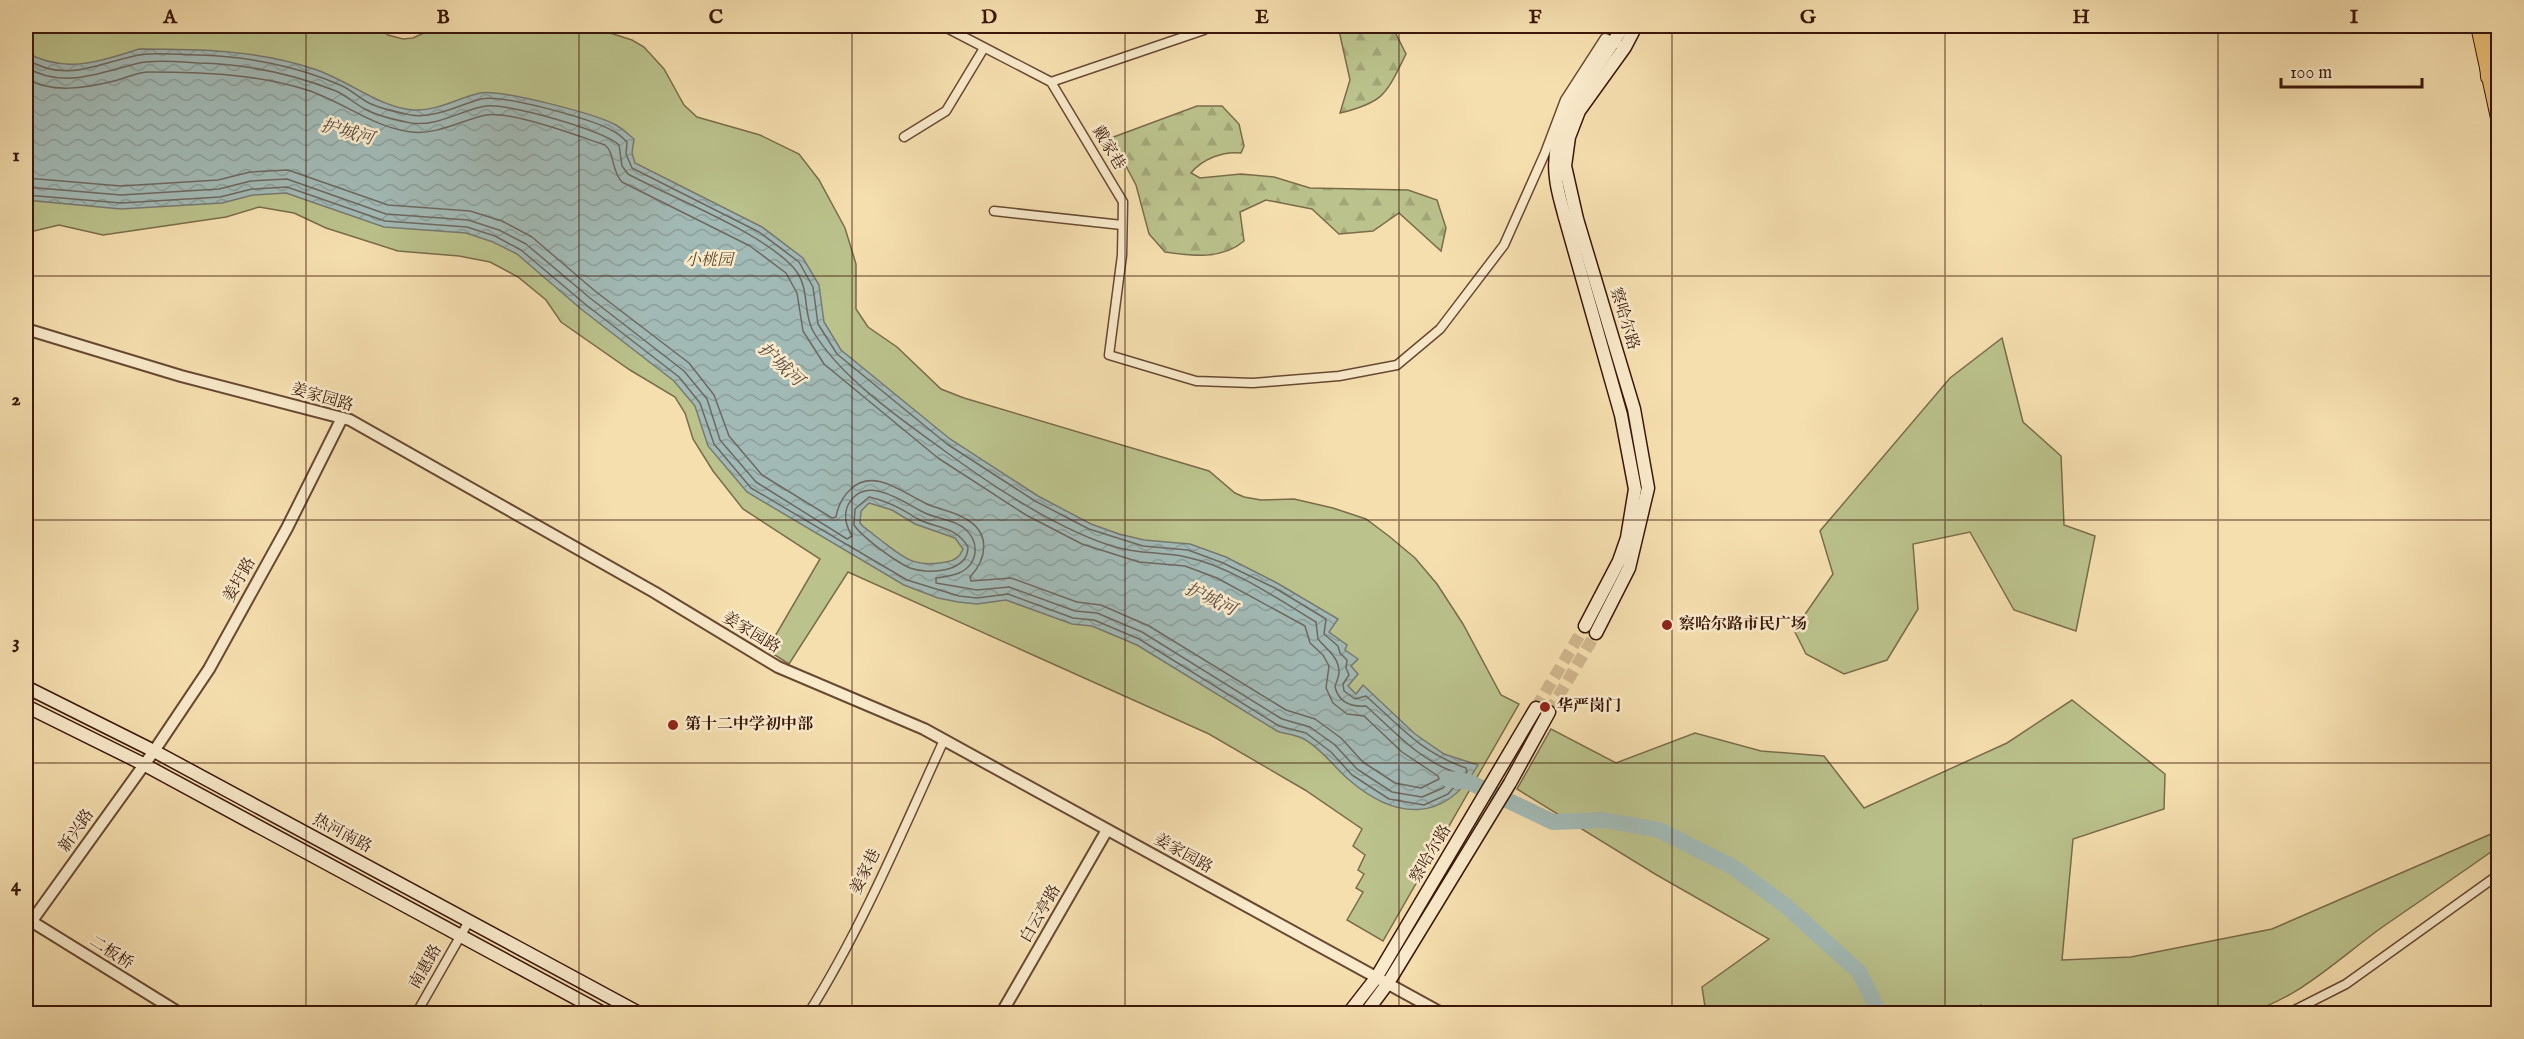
<svg xmlns="http://www.w3.org/2000/svg" width="2524" height="1039" viewBox="0 0 2524 1039" font-family="'IM FELL English','Noto Serif SC',serif">
  <style>
    .forest { fill: url(#forest-firs); stroke: #7a6c4a; stroke-width: 1.5 }
    .green { fill: #bbc28c; stroke: #7a6c4a; stroke-width: 1.5 }
    .water { fill: url(#water-waves); stroke: #787971; stroke-width: 1.5; fill-rule: evenodd }
    .lines { fill: none; stroke-linecap: round; stroke-linejoin: round }
    .shore { stroke: #6e6860; stroke-width: 1.5 }
    .river { stroke: #a2bab6; stroke-width: 16 }
    .secondary-tunnel { stroke: #d0b78e; stroke-width: 12; stroke-dasharray: 12 6; stroke-linecap: butt }
    .minor-casing { stroke: #684932; stroke-width: 11 }
    .tertiary-casing { stroke: #684932; stroke-width: 14 }
    .secondary-casing { stroke: #391709; stroke-width: 15 }
    .primary-casing { stroke: #391709; stroke-width: 16 }
    .trunk-casing { stroke: #391709; stroke-width: 16 }
    .minor { stroke: #f9eacb; stroke-width: 8 }
    .tertiary { stroke: #f9eacb; stroke-width: 10 }
    .secondary { stroke: #f9eacb; stroke-width: 12 }
    .primary { stroke: #ebc078; stroke-width: 14 }
    .trunk { stroke: #ebc078; stroke-width: 14 }
    .grid { fill: none; stroke: #391709; stroke-width: 1.5; stroke-opacity: 0.55 }
    .poi-dot { fill: #8f2418; stroke: #f9eacb; stroke-width: 2 }
    .labels { text-anchor: middle; dominant-baseline: central; stroke-width: 5; stroke-linejoin: round; paint-order: stroke }
    .street-label { font-size: 16px; fill: #391709; stroke: #f9eacb }
    .park-label { font-size: 16px; font-style: italic; fill: #604a30; stroke: #f9eacb }
    .poi-label { font-size: 16px; font-weight: bold; fill: #391709; stroke: #f9eacb; text-anchor: start }
    .water-label { font-size: 18px; font-style: italic; fill: #5e5046; stroke: #f9eacb }
    .neatline { fill: none; stroke: #391709; stroke-width: 2 }
    .grid-label { font-size: 20px; text-anchor: middle; font-weight: bold; fill: #391709 }
  </style>
  <defs>
    <pattern id="forest-firs" width="22" height="20" patternUnits="userSpaceOnUse" patternTransform="scale(1.5)"><rect width="22" height="20" fill="#bbc28c"/><path d="M5 1l3.5 6h-7zM16 11l3.5 6h-7z" fill="#a2a677"/></pattern>
    <pattern id="water-waves" width="16" height="10" patternUnits="userSpaceOnUse" patternTransform="scale(1.5)"><rect width="16" height="10" fill="#a2bab6"/><path d="M0 5q4-4 8 0t8 0" fill="none" stroke="#8c9f9b"/></pattern>
  </defs>
  <rect width="100%" height="100%" fill="#f6dfaf"/>
  <filter id="stains"><feTurbulence type="fractalNoise" baseFrequency=".00333" numOctaves="4"/><feColorMatrix values="0 0 0 0 .2 0 0 0 0 .09 0 0 0 0 .02 0 0 0 .5 -.17"/></filter>
  <radialGradient id="worn" r=".72"><stop offset=".6" stop-color="#630" stop-opacity="0"/><stop offset="1" stop-color="#630" stop-opacity=".3"/></radialGradient>
  <g class="forest">
    <path d="M1338 26H1392L1406 54C1386 94 1385 102 1340 113L1350 80Z"/>
    <path d="M1197 106H1222L1239 124 1244 146 1241 153C1223 151 1202 159 1191 173L1200 178 1241 174 1274 177 1310 188 1408 190 1437 200 1446 228 1441 251 1399 213 1373 231 1339 234 1312 209 1266 200 1240 212 1244 241C1222 260 1192 256 1165 252L1149 234 1136 185 1111 138Z"/>
  </g>
  <g class="green">
    <polygon points="26,26 378,26 388,35 403,39 413,38 439,26 588,26 632,40 644,47 664,69 684,105 697,117 760,135 799,154 819,180 845,228 856,264 856,309 868,327 897,347 941,389 964,398 1209,471 1235,493 1244,497 1261,500 1294,499 1333,508 1366,519 1390,537 1415,558 1437,584 1463,624 1501,695 1519,704 1383,941 1347,920 1363,892 1356,888 1364,874 1358,870 1365,855 1353,846 1362,829 1305,790 1209,734 848,572 789,664 767,650 820,559 743,509 713,471 693,439 685,413 675,397 630,370 561,322 546,300 518,277 490,262 459,256 398,251 326,228 294,213 259,207 226,217 103,235 59,225 30,232 26,230"/>
    <polygon points="2002,338 2023,422 2061,456 2064,525 2095,536 2076,631 2014,610 1970,532 1913,544 1918,609 1887,660 1844,674 1806,654 1794,630 1833,574 1820,531 1950,378"/>
    <path d="M2072 700 2165 774 2164 809 2073 839 2062 960 2131 957 2272 929 2498 831V847C2460 874 2420 901 2381 928 2337 960 2299 998 2247 1013L1995 1014 1981 1005 1973 1014 1706 1013 1702 987 1769 939 1655 874 1517 789 1551 729 1616 763 1695 733 1761 751 1824 756 1864 808 2007 743Z"/>
  </g>
  <path class="water" d="M139 49C198 49 258 50 314 69 348 80 380 108 414 110 438 111 458 98 480 93 501 89 596 114 616 125 623 129 629 135 634 139L632 153 635 163 762 227 803 258 819 285 824 322 841 350 950 439 1038 496 1091 524 1119 534 1144 540 1190 544 1226 557 1277 583 1338 619 1329 632 1347 645 1345 650 1358 659 1351 666 1358 674 1348 686 1356 694 1363 685 1415 734 1444 754 1478 765C1445 824 1395 820 1348 779 1333 766 1322 749 1304 739 1296 735 1285 734 1277 731L1137 645 1092 626 1072 624 1006 600 977 604 958 602 938 598 904 585 747 492 708 446 695 406 674 381 581 309 517 254 493 242 466 233 384 227 286 193 253 195 222 203 121 209 26 200V52C63 74 100 62 139 49ZM869 503 892 510 915 524 955 538 963 549C960 557 954 561 946 562 910 569 900 554 874 535 869 530 864 529 860 523L861 511Z"/>
  <g class="lines">
    <g class="shore">
      <path d="M26 59C67 84 97 63 139 55 157 52 180 55 198 55 245 56 297 66 340 85 350 89 358 97 367 102 380 109 396 112 411 115 434 119 459 105 481 99 503 94 592 119 613 131 618 133 623 138 627 142L626 154 632 168 759 232 799 262 813 287 818 324 837 354 947 444 1035 501 1089 529 1143 546 1188 550 1223 563 1275 588 1326 619 1324 634 1338 646 1340 653 1347 660 1346 668 1349 675 1343 684 1344 691 1355 699 1366 696C1401 727 1420 752 1466 768L1467 772 1448 794 1424 805 1389 799 1352 775 1331 752 1306 733 1279 726 1139 639 1094 620 1073 618 1008 594 977 598 959 596 907 580 751 488 714 444 700 403 679 377 585 304 521 250 495 236 467 227 385 221 287 187 252 189 220 197 121 203 26 195"/>
      <path d="M26 67C63 90 101 72 139 63 157 59 180 62 199 63 245 64 293 74 336 91 347 96 356 105 367 110 380 117 396 120 411 123 437 127 461 110 486 106 508 103 602 130 619 145L622 166 628 174C674 199 758 230 793 267 811 287 802 311 813 331 839 376 899 418 942 449 992 486 1056 529 1115 547 1139 554 1163 552 1186 557 1230 566 1278 599 1316 622L1318 639C1327 650 1339 657 1339 672 1339 677 1336 682 1335 687 1339 703 1352 707 1366 706 1394 731 1418 759 1454 772L1455 775 1443 788 1422 797 1392 792 1357 769 1335 745 1310 727 1282 719 1142 632 1097 613 1075 611 1009 587 977 590 936 583V578C943 577 952 576 959 573 979 564 980 541 964 528 952 518 934 519 921 511 900 500 865 474 848 505 843 516 846 526 852 536L847 539 756 482 720 440 707 399 684 371 590 298 526 244 499 230 468 220 386 214 287 179 251 181 219 189 121 195 26 187"/>
      <path d="M26 78C51 94 86 88 114 81 126 78 137 72 149 72 202 72 256 74 307 90 344 102 372 127 411 132 438 135 462 120 486 115 512 111 578 136 605 145 615 153 611 171 622 182L750 246 786 273 797 293 803 331 824 364 938 458 1026 515 1082 544 1139 562 1185 566 1217 578 1305 626 1310 643 1323 655 1329 666 1326 688 1333 703 1347 714 1364 716 1402 752 1438 776 1439 779 1421 788 1395 783 1363 762 1341 738 1315 719 1286 710 1149 626 1101 605 1077 602 1011 578 971 581 970 577C987 559 991 533 966 519 954 511 940 510 927 504 905 494 873 467 851 489 842 497 838 505 836 517L832 518 762 475 729 436 714 395 689 363 595 291 532 237 502 221 470 211 388 205 288 170 250 172 218 180 121 186 26 178"/>
      <path d="M869 497C887 501 901 508 916 518 935 529 955 525 968 547 968 572 929 575 910 568 896 562 863 538 854 525L855 509Z"/>
    </g>
    <polyline class="river" points="1448,779 1469,782 1553,822 1604,820 1659,830 1733,867 1786,906 1859,972 1880,1014"/>
    <g class="secondary-tunnel">
      <polyline points="1536,708 1585,626"/>
      <polyline points="1549,712 1596,633"/>
    </g>
    <defs>
      <g id="minor">
        <polyline points="943,26 1051,82 1123,202 1122,255 1109,355 1196,381 1253,383 1339,376 1397,365 1440,329 1504,245 1545,153 1565,100 1605,38 1625,47"/>
        <polyline points="1051,82 1204,30"/>
        <polyline points="904,137 946,111 984,48"/>
        <polyline points="994,211 1122,225"/>
        <polyline points="416,1014 469,921"/>
        <path d="M808 1014C862 928 902 832 944 740"/>
        <polyline points="2287,1014 2346,984 2498,875"/>
      </g>
      <g id="tertiary">
        <polyline points="26,329 181,376 350,420 654,592 778,667 924,729 1443,1014"/>
        <polyline points="26,918 181,1014"/>
        <polyline points="26,929 154,751 209,669 287,528 342,418"/>
        <polyline points="1001,1014 1107,830"/>
      </g>
      <g id="secondary">
        <path d="M1585 626 1619 561 1627 538 1635 489 1621 415 1564 214C1561 202 1557 190 1556 178 1548 118 1597 73 1623 26"/>
        <polyline points="1596,633 1629,568 1648,488 1634,409 1577,219 1565,166 1569,137 1579,111 1625,47 1636,26"/>
        <polyline points="26,687 154,751 641,1014"/>
        <polyline points="26,706 143,764 605,1014"/>
        <polyline points="1348,1014 1376,978 1536,708"/>
        <polyline points="1365,1014 1388,983 1510,783 1549,712"/>
      </g>
      <polyline id="primary" points="2478,26 2498,118"/>
      <polyline id="trunk" points="2485,26 2488,77"/>
    </defs>
    <use href="#minor" class="minor-casing"/>
    <use href="#tertiary" class="tertiary-casing"/>
    <use href="#secondary" class="secondary-casing"/>
    <use href="#primary" class="primary-casing"/>
    <use href="#trunk" class="trunk-casing"/>
    <use href="#minor" class="minor"/>
    <use href="#tertiary" class="tertiary"/>
    <use href="#secondary" class="secondary"/>
    <use href="#primary" class="primary"/>
    <use href="#trunk" class="trunk"/>
  </g>
  <path class="grid" d="M306 26V1014M579 26V1014M852 26V1014M1125 26V1014M1399 26V1014M1672 26V1014M1945 26V1014M2218 26V1014M26 276H2498M26 520H2498M26 763H2498"/>
  <g class="poi-dot">
    <circle cx="1667" cy="625" r="6"/>
    <circle cx="1545" cy="707" r="6"/>
    <circle cx="673" cy="725" r="6"/>
  </g>
  <g class="labels">
    <g class="street-label">
      <text transform="translate(1108 148) rotate(59)">戴家巷</text>
      <text transform="translate(1624 319) rotate(73)">察哈尔路</text>
      <text transform="translate(322 398) rotate(16)">姜家园路</text>
      <text transform="translate(240 580) rotate(-61)">姜圩路</text>
      <text transform="translate(751 633) rotate(31)">姜家园路</text>
      <text transform="translate(77 831) rotate(-55)">新兴路</text>
      <text transform="translate(342 834) rotate(28)">热河南路</text>
      <text transform="translate(1183 854) rotate(29)">姜家园路</text>
      <text transform="translate(1431 854) rotate(-59)">察哈尔路</text>
      <text transform="translate(866 872) rotate(-64)">姜家巷</text>
      <text transform="translate(1041 914) rotate(-60)">白云亭路</text>
      <text transform="translate(111 953) rotate(32)">二板桥</text>
      <text transform="translate(426 967) rotate(-60)">南惠路</text>
    </g>
    <g class="park-label">
      <text x="709" y="261">小桃园</text>
    </g>
    <g class="poi-label">
      <text x="1679" y="625">察哈尔路市民广场</text>
      <text x="1557" y="707">华严岗门</text>
      <text x="685" y="725">第十二中学初中部</text>
    </g>
    <g class="water-label">
      <text transform="translate(347 133) rotate(15)">护城河</text>
      <text transform="translate(780 365) rotate(43)">护城河</text>
      <text transform="translate(1210 600) rotate(25)">护城河</text>
    </g>
  </g>
  <rect width="2524" height="1039" fill="none" stroke="#f6dfaf" stroke-width="66"/>
  <path d="M2281 78v9h141v-9" fill="none" stroke="#391709" stroke-width="3"/>
  <text x="2290" y="78" font-size="18" fill="#391709" stroke="#f9eacb" stroke-width="4.5" paint-order="stroke">100 m</text>
  <rect x="33" y="33" width="2458" height="973" class="neatline"/>
  <g class="grid-label">
    <text x="170" y="23">A</text>
    <text x="443" y="23">B</text>
    <text x="716" y="23">C</text>
    <text x="989" y="23">D</text>
    <text x="1262" y="23">E</text>
    <text x="1535" y="23">F</text>
    <text x="1808" y="23">G</text>
    <text x="2081" y="23">H</text>
    <text x="2354" y="23">I</text>
    <text x="16" y="161">1</text>
    <text x="16" y="405">2</text>
    <text x="16" y="648">3</text>
    <text x="16" y="891">4</text>
  </g>
  <rect width="100%" height="100%" filter="url(#stains)"/>
  <rect width="100%" height="100%" fill="url(#worn)"/>
</svg>
